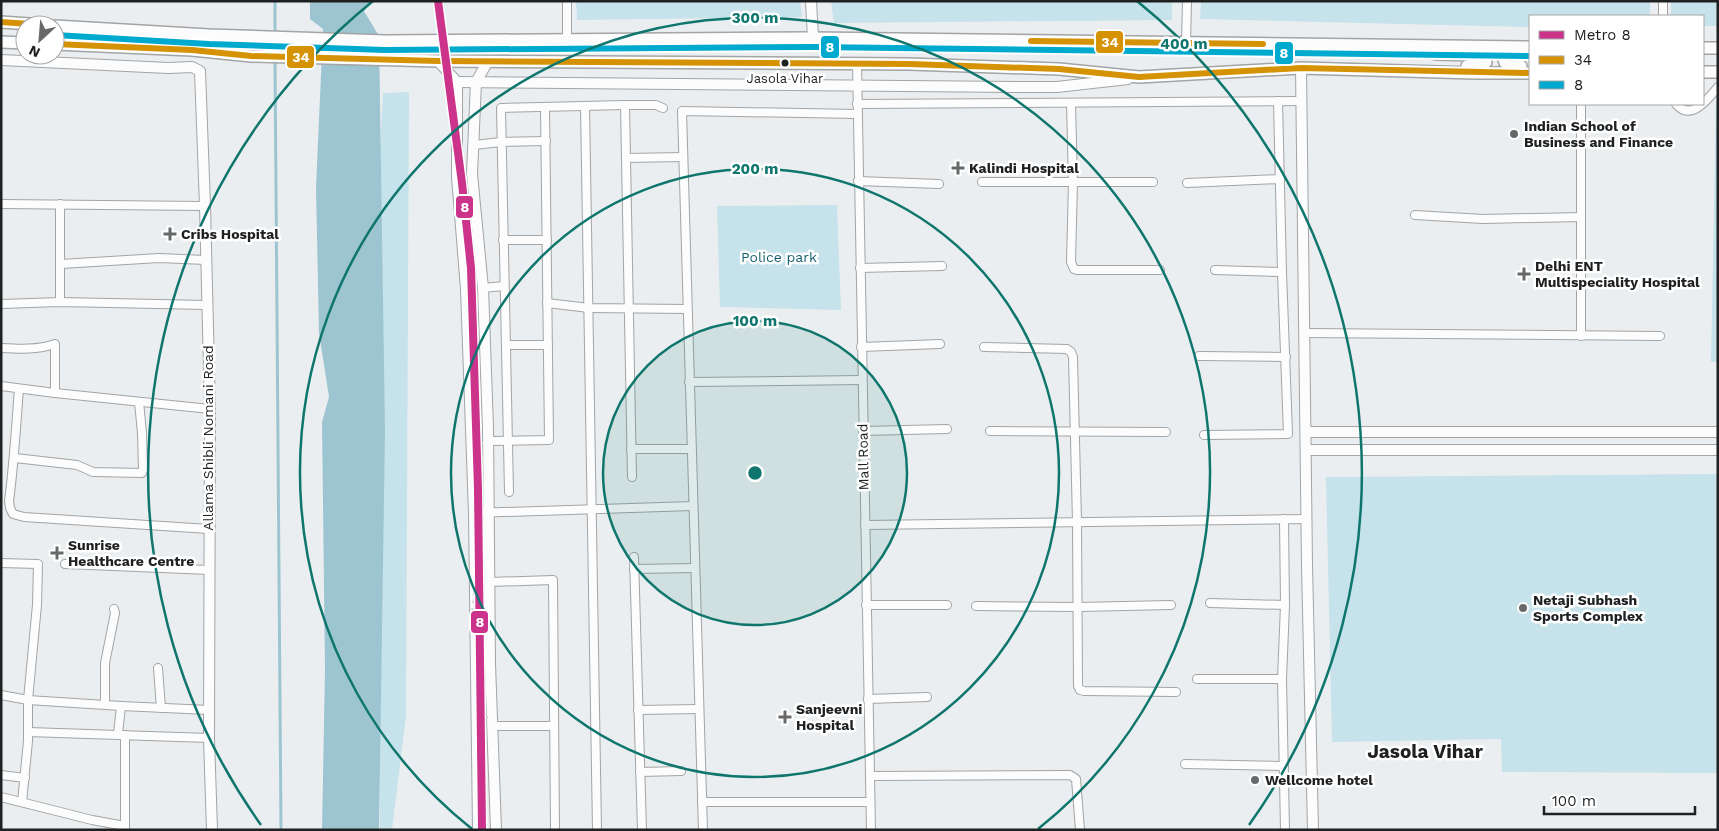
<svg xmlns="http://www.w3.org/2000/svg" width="1719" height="831" viewBox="0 0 1719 831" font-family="'Work Sans',sans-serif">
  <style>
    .green { fill: #c6e2ea }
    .water { fill: #9dc5d1 }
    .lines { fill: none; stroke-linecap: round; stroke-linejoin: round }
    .stream { stroke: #9dc5d1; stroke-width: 3 }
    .minor-casing { stroke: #a2a4a5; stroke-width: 10 }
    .tertiary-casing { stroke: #a2a4a5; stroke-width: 12 }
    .secondary-casing { stroke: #a2a4a5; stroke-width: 14 }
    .minor { stroke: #fcfcfd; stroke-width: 8 }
    .tertiary { stroke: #fcfcfd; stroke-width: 10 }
    .secondary { stroke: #fcfcfd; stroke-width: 11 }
    .rail { stroke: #d2d3d3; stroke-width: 3; stroke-dasharray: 2.5 5; stroke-linecap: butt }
    .bus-1-casing { stroke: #fff; stroke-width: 10 }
    .bus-2-casing { stroke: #fff; stroke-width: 10 }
    .bus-1 { stroke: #d69205; stroke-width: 6 }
    .bus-2 { stroke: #00a9ce; stroke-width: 6 }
    .metro-1-casing { stroke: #fff; stroke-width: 11 }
    .metro-1 { stroke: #cc338b; stroke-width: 8 }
    .ring { fill: none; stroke: #0f766e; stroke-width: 2.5 }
    .bus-dot { fill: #1e2021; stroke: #fff; stroke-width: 2 }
    .poi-dot { fill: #666869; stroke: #fff; stroke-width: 2 }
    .labels { text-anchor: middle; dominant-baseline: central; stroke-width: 5; stroke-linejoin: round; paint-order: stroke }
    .bus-label { font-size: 13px; fill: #1e2021; stroke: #fff }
    .poi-label { font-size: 14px; font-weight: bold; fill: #1e2021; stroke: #fff; text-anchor: start }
    .park-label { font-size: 14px; fill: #155f71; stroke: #fff }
    .street-label { font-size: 14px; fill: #1e2021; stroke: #fff }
    .district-label { font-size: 19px; font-weight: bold; fill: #1e2021; stroke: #fff }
    .centre { fill: #0f766e; stroke: #fff; stroke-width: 2.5 }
    .ring-label { font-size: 15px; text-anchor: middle; font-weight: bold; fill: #0f766e; stroke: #fff; stroke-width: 5; stroke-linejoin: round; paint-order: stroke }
    .line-badge { stroke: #fff; stroke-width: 2 }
    .badge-label { font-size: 14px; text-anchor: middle; font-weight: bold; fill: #fff }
  </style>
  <rect width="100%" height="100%" fill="#ebeef0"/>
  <g class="green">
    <polygon points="576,1 800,1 802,17 577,20"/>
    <polygon points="831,1 1172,1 1172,20 834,23"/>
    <polygon points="1201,1 1650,1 1650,16 1530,16 1530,27 1200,19"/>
    <polygon points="1671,1 1718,1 1718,26 1703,26 1703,16 1671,16"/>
    <polygon points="409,92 406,716 392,830 380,830 379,624 367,393 383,93"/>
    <polygon points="1716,100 1718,100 1718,362 1711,362"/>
    <polygon points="837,205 841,310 720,307 717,206"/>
    <polygon points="1718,474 1718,773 1502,772 1501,739 1332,742 1326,477"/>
  </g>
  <polygon class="water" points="310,1 372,1 364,11 379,36 385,431 379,830 322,830 325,669 322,422 329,397 319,333 316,188 323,29 310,19"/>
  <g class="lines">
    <g class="stream">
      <polyline points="275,1 275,34"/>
      <polyline points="275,40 275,54"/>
      <polyline points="275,60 281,830"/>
    </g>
    <defs>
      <g id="minor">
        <polyline points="567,1 567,40"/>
        <polyline points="1663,1 1663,16"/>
        <polyline points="1186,43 1187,1"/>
        <polyline points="857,64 871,830"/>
        <polyline points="1071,103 1073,182 1071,262 1074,269 1077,270 1160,270"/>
        <polyline points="857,104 1301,101"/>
        <path d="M1676 104C1691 122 1708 99 1718 87"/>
        <polyline points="625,105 632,477"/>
        <polyline points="585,106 597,830"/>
        <polyline points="474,145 501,142 546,141"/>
        <polyline points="626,158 683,157"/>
        <polyline points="858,181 939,184"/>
        <polyline points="982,182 1153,182"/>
        <polyline points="1187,183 1280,179"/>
        <polyline points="1,204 205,206"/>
        <polyline points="1415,215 1483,219 1581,217"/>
        <polyline points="503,240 547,240"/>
        <polyline points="61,264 159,258 206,260"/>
        <polyline points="860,268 942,266"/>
        <polyline points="1215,270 1282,272"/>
        <polyline points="483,288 504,286"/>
        <polyline points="60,302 60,204"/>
        <polyline points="547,303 589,308 687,309"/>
        <polyline points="1,304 60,302 207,305"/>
        <polyline points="1304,333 1660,336"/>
        <polyline points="1581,336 1581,104"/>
        <polyline points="506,345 548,345"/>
        <polyline points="861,347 940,344"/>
        <polyline points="984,347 1067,349 1071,352 1073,357 1077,522 1078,686 1080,690 1084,691 1176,692"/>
        <path d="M1 348C20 349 37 350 55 344V393"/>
        <polyline points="1199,356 1286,357"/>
        <polyline points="689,382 862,380"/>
        <polyline points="1,386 55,393 210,409"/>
        <path d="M19 389C16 426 14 464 9 501L10 508 13 514 24 517 209 529"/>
        <polyline points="863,431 947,429"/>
        <polyline points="990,431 1166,432"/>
        <polyline points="1204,435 1288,434 1282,272 1278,101"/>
        <polyline points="488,441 549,440 545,108"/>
        <polyline points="631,449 691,449"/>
        <polyline points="15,458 77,465 93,472 142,473 143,470 142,433 139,402"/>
        <polyline points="509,492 501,108 625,105 656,105 663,108"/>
        <polyline points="474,513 693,506"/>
        <polyline points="1284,519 1285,605 1282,679 1285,830"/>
        <polyline points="865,525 1307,519"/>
        <polyline points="634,557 642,830"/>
        <polyline points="1,563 38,564 37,605 28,700 28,741 22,802"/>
        <polyline points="65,564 209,570"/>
        <polyline points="634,569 695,568"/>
        <polyline points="489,582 553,580 555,830"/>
        <polyline points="1210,603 1285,605"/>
        <polyline points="866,605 947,605"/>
        <polyline points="976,606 1078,607 1171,605"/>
        <polyline points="158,668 161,708"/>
        <polyline points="1197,679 1282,679"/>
        <polyline points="1,695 28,700 121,706 118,734"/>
        <polyline points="868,699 927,697"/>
        <polyline points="105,704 105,663 115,613 114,609"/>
        <polyline points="121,706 209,710"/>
        <polyline points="638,710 699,709"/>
        <polyline points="493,726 554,726"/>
        <polyline points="28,732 209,738"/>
        <polyline points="125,735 125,830"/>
        <polyline points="1185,764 1284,766"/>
        <polyline points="640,772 681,771"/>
        <polyline points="1,775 25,778"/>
        <polyline points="870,776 1070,775 1076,779 1080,830"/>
        <polyline points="1,797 92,820 125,826"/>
        <polyline points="702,802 870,802"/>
        <polyline points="703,830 682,111 857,114"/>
      </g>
      <g id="tertiary">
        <polyline points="811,1 813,38"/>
        <polyline points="1,60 168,68 192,67 200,71 205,206 210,409 209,738 212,830"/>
        <polyline points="438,61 457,82 457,177 466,289 474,513 478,830"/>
        <polyline points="488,61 476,82 472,174 483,288 488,428 490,664 496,830"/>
        <polyline points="1301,68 1307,565 1313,830"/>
        <polyline points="457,82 1027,87 1057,87 1128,79"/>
        <polyline points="1306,432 1718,432"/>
        <polyline points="1306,450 1718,450"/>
      </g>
      <g id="secondary">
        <polyline points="1,22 44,25"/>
        <polyline points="55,26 209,35 385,41 813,38 1530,47"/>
        <polyline points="1,42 25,43"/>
        <polyline points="55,44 192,50 251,56 438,61 909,64 1059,69 1139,77 1301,68 1474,73 1530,73"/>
        <polyline points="1703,48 1718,48"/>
        <polyline points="1423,49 1436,54 1481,55 1485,57 1486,62 1484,64 1467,66"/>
        <path d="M1520 53H1507L1504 60C1506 68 1514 66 1521 66"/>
        <polyline points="1703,72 1718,72"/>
      </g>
    </defs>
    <use href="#minor" class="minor-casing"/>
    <use href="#tertiary" class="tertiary-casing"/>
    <use href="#secondary" class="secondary-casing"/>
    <use href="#minor" class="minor"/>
    <use href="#tertiary" class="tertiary"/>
    <use href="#secondary" class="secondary"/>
    <g class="rail">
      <polyline points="478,489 482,437"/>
      <polyline points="472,618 478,555"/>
      <polyline points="480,664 487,720"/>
    </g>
    <defs>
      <g id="bus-1">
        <polyline points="1,22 44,25"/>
        <polyline points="1031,41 1263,44"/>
        <polyline points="55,44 192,50 251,56 438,61 909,64 1059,69 1139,77 1301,68 1530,73"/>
      </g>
      <polyline id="bus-2" points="55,35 209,44 385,50 813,47 1530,56"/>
    </defs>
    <use href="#bus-1" class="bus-1-casing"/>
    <use href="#bus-2" class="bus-2-casing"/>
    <use href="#bus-1" class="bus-1"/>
    <use href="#bus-2" class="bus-2"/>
    <defs>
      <polyline id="metro-1" points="438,1 462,183 471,268 478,489 482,830"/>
    </defs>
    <use href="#metro-1" class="metro-1-casing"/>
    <use href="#metro-1" class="metro-1"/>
  </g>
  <circle cx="755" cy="473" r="152" fill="#0f766e" fill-opacity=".12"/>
  <g class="ring">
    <circle cx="755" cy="473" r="152"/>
    <circle cx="755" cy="473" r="304"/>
    <path d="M472 829A455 455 0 1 1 1038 829"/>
    <path d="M261 825A607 607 0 0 1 373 1M1137 1A607 607 0 0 1 1249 825"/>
  </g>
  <circle class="bus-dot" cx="785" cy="63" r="4.5"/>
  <g class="poi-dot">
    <circle cx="1514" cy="134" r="5"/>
    <path d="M955.5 160.5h5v5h5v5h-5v5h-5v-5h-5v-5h5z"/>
    <path d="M167.5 226.5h5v5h5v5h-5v5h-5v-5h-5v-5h5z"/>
    <path d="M1521.5 266.5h5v5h5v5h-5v5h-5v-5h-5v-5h5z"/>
    <path d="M54.5 545.5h5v5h5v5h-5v5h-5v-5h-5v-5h5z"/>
    <circle cx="1523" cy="608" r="5"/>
    <path d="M782.5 709.5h5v5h5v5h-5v5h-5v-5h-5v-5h5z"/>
    <circle cx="1255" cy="780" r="5"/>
  </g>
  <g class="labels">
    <g class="bus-label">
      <text x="785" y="78">Jasola Vihar</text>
    </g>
    <g class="poi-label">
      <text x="1524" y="126">Indian School of<tspan x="1524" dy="16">Business and Finance</tspan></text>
      <text x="969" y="168">Kalindi Hospital</text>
      <text x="181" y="234">Cribs Hospital</text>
      <text x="1535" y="266">Delhi ENT<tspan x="1535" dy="16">Multispeciality Hospital</tspan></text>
      <text x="68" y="545">Sunrise<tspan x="68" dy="16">Healthcare Centre</tspan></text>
      <text x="1533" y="600">Netaji Subhash<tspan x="1533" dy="16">Sports Complex</tspan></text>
      <text x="796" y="709">Sanjeevni<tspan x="796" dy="16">Hospital</tspan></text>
      <text x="1265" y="780">Wellcome hotel</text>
    </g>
    <g class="park-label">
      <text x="779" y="257">Police park</text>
    </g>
    <g class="street-label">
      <text transform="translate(208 438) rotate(-90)">Allama Shibli Nomani Road</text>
      <text transform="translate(863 457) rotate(-91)">Mall Road</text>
    </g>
    <g class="district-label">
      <text x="1425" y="751">Jasola Vihar</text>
    </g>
  </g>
  <circle cx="755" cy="473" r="8" class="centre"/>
  <g class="ring-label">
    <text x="755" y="23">300 m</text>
    <text x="1184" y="49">400 m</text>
    <text x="755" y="174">200 m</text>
    <text x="755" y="326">100 m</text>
  </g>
  <g class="line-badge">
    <rect x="1095" y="30" width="29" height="24" rx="5" fill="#d69205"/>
    <rect x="820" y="35" width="20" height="24" rx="5" fill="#00a9ce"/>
    <rect x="1274" y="41" width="20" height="24" rx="5" fill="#00a9ce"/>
    <rect x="286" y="45" width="29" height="24" rx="5" fill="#d69205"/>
    <rect x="455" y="195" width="19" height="24" rx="5" fill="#cc338b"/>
    <rect x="470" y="610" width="19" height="24" rx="5" fill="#cc338b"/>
  </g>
  <g class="badge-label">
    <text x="1110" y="47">34</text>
    <text x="830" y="52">8</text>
    <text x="1284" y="58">8</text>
    <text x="301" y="62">34</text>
    <text x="465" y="212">8</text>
    <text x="480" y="627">8</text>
  </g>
  <rect width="1719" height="831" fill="none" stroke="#1e2021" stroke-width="5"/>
  <rect x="1529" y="15" width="175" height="90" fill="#ffffff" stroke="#a5a6a6"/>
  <rect x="1539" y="31" width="25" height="8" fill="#cc338b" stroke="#a5a6a6"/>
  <text x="1574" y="40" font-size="15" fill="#1e2021">Metro 8</text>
  <rect x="1539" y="56" width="25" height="8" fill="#d69205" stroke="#a5a6a6"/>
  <text x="1574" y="65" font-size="15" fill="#1e2021">34</text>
  <rect x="1539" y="81" width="25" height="8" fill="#00a9ce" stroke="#a5a6a6"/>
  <text x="1574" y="90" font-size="15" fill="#1e2021">8</text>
  <g transform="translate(40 40) rotate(206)"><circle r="24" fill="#ffffff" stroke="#a5a6a6"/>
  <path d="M0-4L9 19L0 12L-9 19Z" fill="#666869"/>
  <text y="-8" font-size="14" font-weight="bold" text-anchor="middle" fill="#1e2021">N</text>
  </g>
  <path d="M1544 806v8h151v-8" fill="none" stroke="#1e2021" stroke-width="2.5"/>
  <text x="1552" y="806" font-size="15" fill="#1e2021" stroke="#ffffff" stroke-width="4" paint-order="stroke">100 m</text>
</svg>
